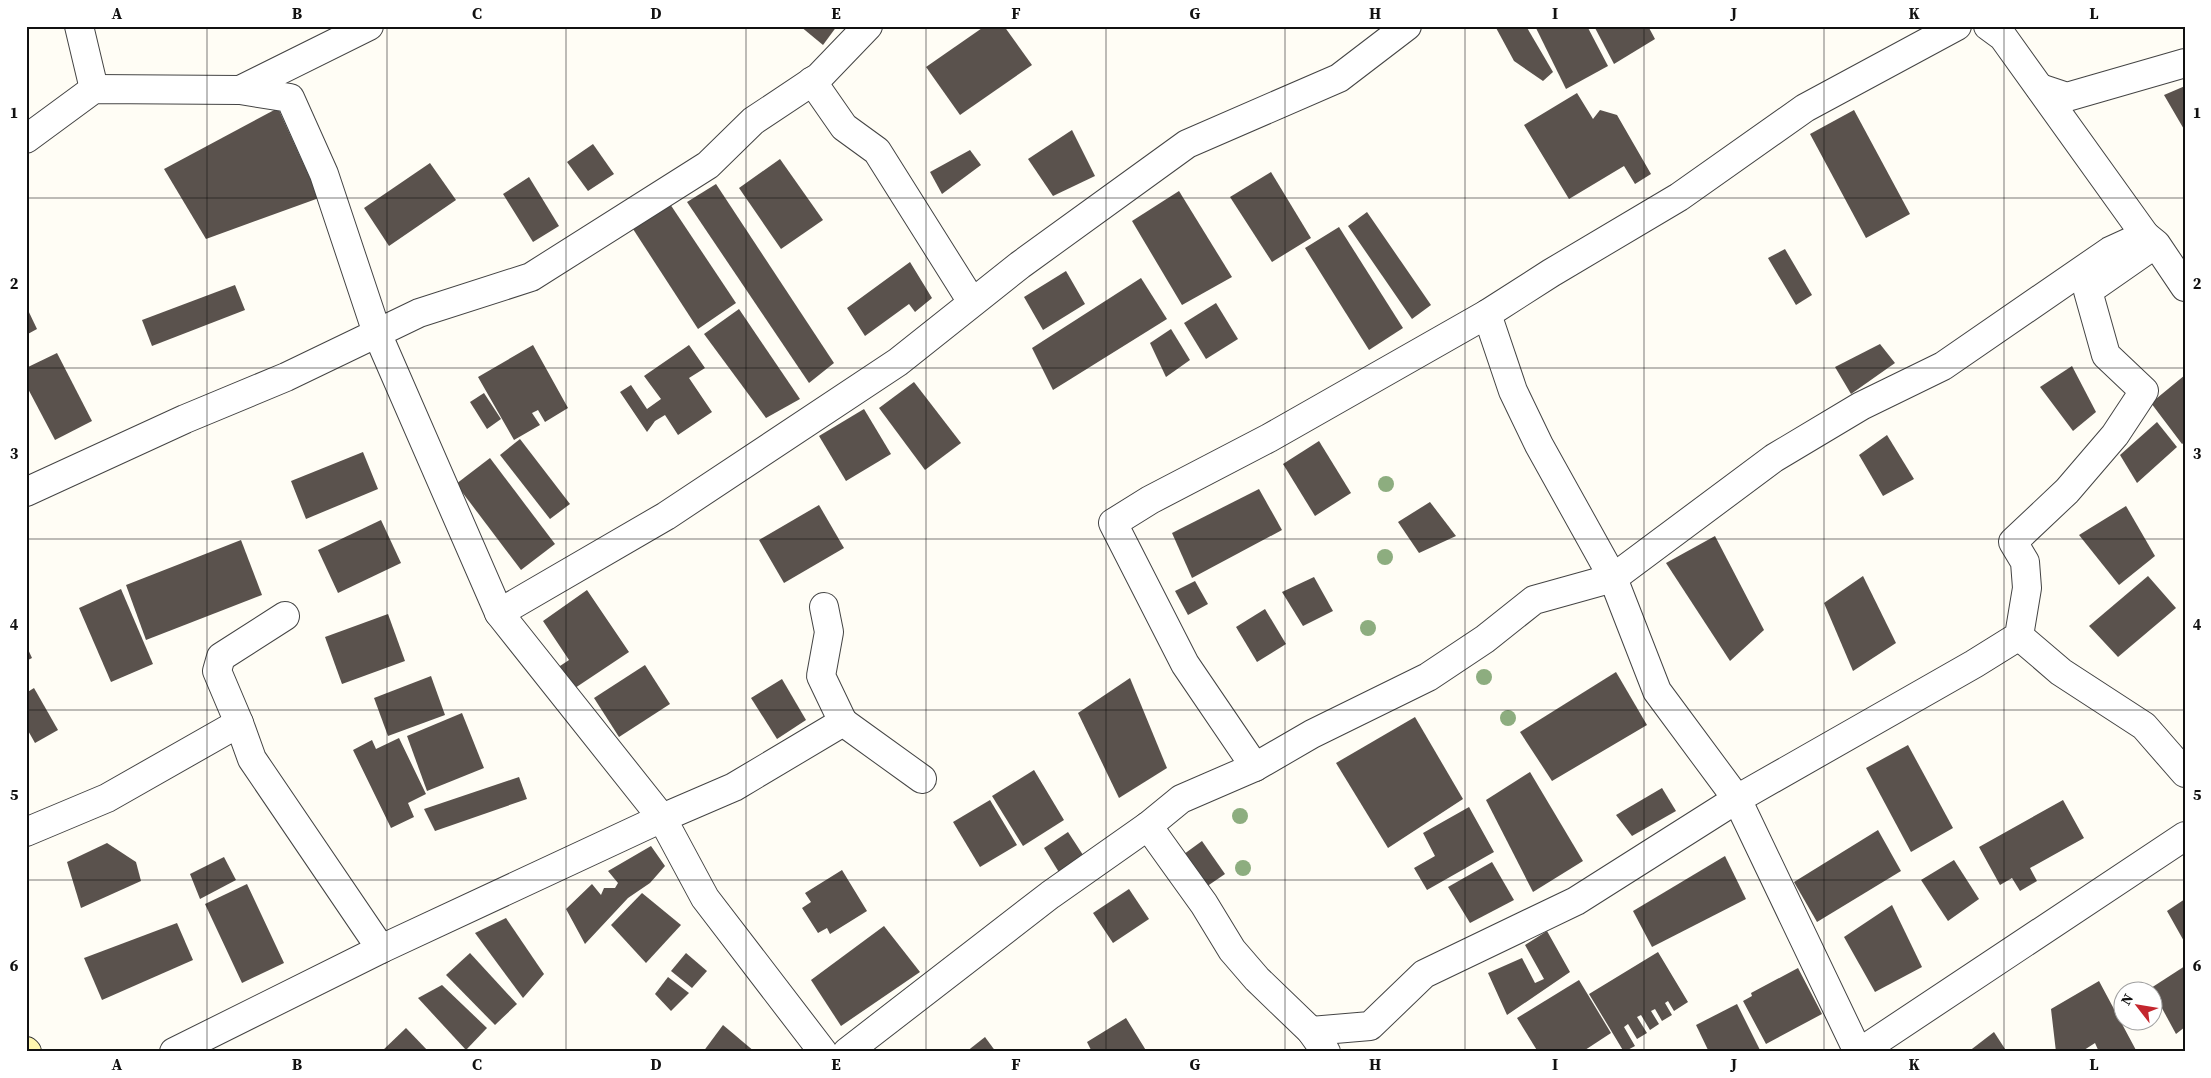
<svg xmlns="http://www.w3.org/2000/svg" width="2211" height="1078" viewBox="0 0 2211 1078" font-family="'Source Serif 4',serif">
  <style>
    .building { fill: #5a524d }
    .lines { fill: none; stroke-linecap: round; stroke-linejoin: round }
    .minor-casing { stroke: #444; stroke-width: 30 }
    .secondary-casing { stroke: #333; stroke-width: 30 }
    .minor { stroke: #fff; stroke-width: 28 }
    .secondary { stroke: #fff6b0; stroke-width: 28 }
    .tree { fill: #8dad7f }
    .grid { fill: none; stroke: #111; stroke-width: 1; stroke-opacity: 0.55 }
    .neatline { fill: none; stroke: #111; stroke-width: 2 }
    .grid-label { font-size: 16px; text-anchor: middle; font-weight: bold; fill: #111 }
  </style>
  <rect width="100%" height="100%" fill="#fffdf5"/>
  <g class="building">
    <polygon points="800,26 837,26 823,45"/>
    <polygon points="985,26 1004,26 1032,65 960,115 926,67"/>
    <polygon points="1495,26 1526,26 1553,72 1543,81 1514,61"/>
    <polygon points="1535,26 1587,26 1608,66 1566,89"/>
    <polygon points="1594,26 1648,26 1655,39 1614,64"/>
    <polygon points="2185,86 2185,131 2164,95"/>
    <polygon points="1577,93 1593,119 1600,110 1617,115 1651,174 1635,184 1624,166 1569,199 1524,125"/>
    <polygon points="278,108 319,198 206,239 164,169"/>
    <polygon points="1854,110 1910,214 1866,238 1810,134"/>
    <polygon points="1072,130 1095,176 1053,196 1028,159"/>
    <polygon points="593,144 614,174 588,191 567,162"/>
    <polygon points="970,150 981,165 942,194 930,172"/>
    <polygon points="780,159 823,220 781,249 739,188"/>
    <polygon points="430,163 456,200 389,246 364,208"/>
    <polygon points="1271,172 1311,238 1272,262 1230,197"/>
    <polygon points="529,177 559,226 533,242 503,194"/>
    <polygon points="716,184 834,363 809,383 687,202"/>
    <polygon points="1179,191 1232,277 1182,305 1132,221"/>
    <polygon points="670,204 736,303 698,329 633,229"/>
    <polygon points="1367,212 1431,305 1412,319 1348,226"/>
    <polygon points="1339,227 1403,328 1369,350 1305,248"/>
    <polygon points="1785,249 1812,295 1796,305 1768,258"/>
    <polygon points="910,262 932,298 915,312 909,304 865,336 847,308"/>
    <polygon points="1066,271 1085,304 1043,330 1024,297"/>
    <polygon points="1141,278 1167,319 1053,390 1032,348"/>
    <polygon points="235,285 245,310 152,346 142,320"/>
    <polygon points="1216,303 1238,339 1206,359 1184,323"/>
    <polygon points="26,306 37,329 26,335"/>
    <polygon points="739,309 800,399 766,418 704,334"/>
    <polygon points="1171,329 1190,360 1166,377 1150,343"/>
    <polygon points="1880,344 1895,363 1851,394 1835,367"/>
    <polygon points="533,345 568,408 545,422 538,410 532,413 540,425 514,440 478,377"/>
    <polygon points="689,345 705,368 689,378 712,412 678,435 665,415 655,421 647,432 620,392 631,385 647,409 661,399 644,376"/>
    <polygon points="57,353 92,421 55,440 26,385 26,368"/>
    <polygon points="2072,366 2096,412 2073,431 2040,387"/>
    <polygon points="2185,375 2185,419 2183,421 2185,424 2185,442 2182,444 2151,403"/>
    <polygon points="914,382 961,443 925,470 879,408"/>
    <polygon points="484,393 501,419 487,429 470,402"/>
    <polygon points="864,409 891,454 846,481 819,436"/>
    <polygon points="2157,422 2177,447 2137,483 2120,455"/>
    <polygon points="1887,435 1914,479 1883,496 1859,455"/>
    <polygon points="520,439 570,504 550,519 500,455"/>
    <polygon points="1319,441 1351,493 1315,516 1283,464"/>
    <polygon points="363,452 378,489 306,519 291,481"/>
    <polygon points="490,458 555,544 521,570 456,484"/>
    <polygon points="1259,489 1282,530 1192,578 1172,533"/>
    <polygon points="1430,502 1456,536 1419,553 1398,522"/>
    <polygon points="819,505 844,548 784,583 759,540"/>
    <polygon points="2126,506 2155,556 2119,585 2079,535"/>
    <polygon points="381,520 401,563 338,593 318,550"/>
    <polygon points="1715,536 1764,630 1730,661 1666,563"/>
    <polygon points="241,540 262,595 146,640 126,585"/>
    <polygon points="1863,576 1896,643 1853,671 1824,603"/>
    <polygon points="2148,576 2176,608 2118,657 2089,626"/>
    <polygon points="1314,577 1333,611 1303,626 1282,592"/>
    <polygon points="1195,581 1208,604 1188,615 1175,591"/>
    <polygon points="121,589 153,664 111,682 79,608"/>
    <polygon points="587,590 629,652 572,690 557,668 569,660 543,621"/>
    <polygon points="1265,609 1286,644 1257,662 1236,627"/>
    <polygon points="388,614 405,661 342,684 325,637"/>
    <polygon points="26,645 32,658 26,661"/>
    <polygon points="645,665 670,704 619,737 594,698"/>
    <polygon points="1616,672 1647,725 1552,781 1520,732"/>
    <polygon points="431,676 445,715 388,736 374,698"/>
    <polygon points="1130,678 1167,768 1119,798 1078,713"/>
    <polygon points="782,679 806,720 777,739 751,698"/>
    <polygon points="34,688 58,730 35,743 26,727 26,693"/>
    <polygon points="462,713 484,768 427,791 407,736"/>
    <polygon points="1415,717 1463,799 1388,848 1336,763"/>
    <polygon points="399,738 426,794 408,803 414,817 391,828 353,750 372,740 376,749"/>
    <polygon points="1908,745 1953,828 1911,852 1866,768"/>
    <polygon points="1034,770 1064,820 1023,846 992,796"/>
    <polygon points="1530,772 1583,861 1533,892 1486,800"/>
    <polygon points="519,777 527,799 435,831 424,809"/>
    <polygon points="1662,788 1676,811 1632,836 1616,815"/>
    <polygon points="990,800 1017,845 980,867 953,822"/>
    <polygon points="2063,800 2084,838 2030,868 2037,881 2020,891 2012,878 2000,885 1979,847"/>
    <polygon points="1469,807 1494,852 1427,890 1414,868 1435,856 1423,833"/>
    <polygon points="1878,830 1901,871 1817,922 1794,882"/>
    <polygon points="1068,832 1085,858 1060,874 1044,848"/>
    <polygon points="1202,841 1225,874 1203,889 1180,857"/>
    <polygon points="107,843 136,862 141,881 81,908 67,862"/>
    <polygon points="651,846 665,866 650,883 628,898 585,944 566,909 592,884 601,895 604,888 615,888 618,883 608,871"/>
    <polygon points="1725,856 1746,899 1652,947 1633,911"/>
    <polygon points="224,857 236,880 200,899 190,874"/>
    <polygon points="1954,860 1979,899 1948,921 1921,880"/>
    <polygon points="1492,862 1514,900 1470,923 1448,887"/>
    <polygon points="842,870 867,911 830,934 827,928 818,933 802,908 811,902 805,893"/>
    <polygon points="247,884 284,963 242,983 205,904"/>
    <polygon points="1129,889 1149,919 1113,943 1093,913"/>
    <polygon points="642,893 681,925 646,963 611,925"/>
    <polygon points="2185,899 2185,943 2167,911"/>
    <polygon points="1892,905 1922,967 1875,992 1844,937"/>
    <polygon points="506,918 544,974 523,998 475,933"/>
    <polygon points="177,923 193,960 102,1000 84,958"/>
    <polygon points="884,926 920,972 841,1026 811,980"/>
    <polygon points="1547,931 1570,972 1507,1015 1488,973 1522,958 1535,983 1544,979 1525,945"/>
    <polygon points="1658,952 1688,1002 1674,1011 1668,1001 1665,1003 1672,1015 1662,1021 1655,1009 1651,1011 1659,1024 1650,1030 1641,1015 1637,1017 1647,1033 1637,1039 1628,1024 1624,1027 1635,1046 1624,1052 1589,994"/>
    <polygon points="470,953 517,1004 495,1025 446,975"/>
    <polygon points="686,953 707,971 692,988 671,971"/>
    <polygon points="2185,966 2185,1027 2176,1034 2151,988"/>
    <polygon points="1798,968 1822,1014 1766,1044 1743,1001 1752,996 1751,993"/>
    <polygon points="668,977 689,993 671,1011 655,994"/>
    <polygon points="1579,980 1611,1033 1582,1052 1538,1052 1517,1018"/>
    <polygon points="2099,981 2137,1052 2099,1052 2095,1043 2081,1052 2056,1052 2051,1009"/>
    <polygon points="442,985 487,1028 466,1050 418,998"/>
    <polygon points="1737,1004 1761,1052 1709,1052 1696,1025"/>
    <polygon points="1126,1018 1147,1052 1092,1052 1087,1042"/>
    <polygon points="723,1025 755,1052 703,1052"/>
    <polygon points="406,1028 429,1052 381,1052"/>
    <polygon points="1994,1032 2007,1052 1968,1052"/>
    <polygon points="985,1037 996,1052 966,1052"/>
  </g>
  <g class="lines">
    <defs>
      <g id="minor">
        <polyline points="79,26 94,89"/>
        <polyline points="812,81 844,127 877,151 972,302"/>
        <polyline points="2040,88 2067,97 2185,63"/>
        <polyline points="240,90 290,98 324,174 377,333 499,613 662,818 705,898 823,1052"/>
        <polyline points="26,139 94,89 240,90 369,26"/>
        <polyline points="2145,235 2156,244 2185,287"/>
        <polyline points="1487,314 1513,391 1539,445 1613,578 1657,691 1737,799 1858,1052"/>
        <polyline points="26,492 185,419 286,377 419,313 531,277 708,165 753,121 819,77 868,26"/>
        <polyline points="824,607 829,632 821,676 843,722"/>
        <polyline points="499,613 666,516 898,362 1020,265 1187,144 1339,78 1407,26"/>
        <polyline points="2019,636 2061,672 2144,726 2185,773"/>
        <polyline points="239,723 217,671 221,657 285,616"/>
        <polyline points="1255,767 1185,664 1113,523 1150,500 1269,438 1487,314 1551,273 1679,197 1805,108 1957,26"/>
        <polyline points="1148,826 1204,904 1232,950 1257,979 1311,1031 1326,1052"/>
        <polyline points="26,832 107,798 239,723 252,759 381,949"/>
        <polyline points="1311,1031 1370,1026 1424,974 1576,901 1737,799 1974,664 2019,636 2027,588 2025,562 2013,542 2067,491 2115,435 2144,391 2106,355 2088,291 2154,245"/>
        <polyline points="174,1052 381,949 662,818 734,787 843,722 922,779"/>
        <polyline points="847,1052 1050,895 1148,826 1181,799 1255,767 1312,734 1428,677 1485,639 1534,600 1613,578 1774,458 1861,406 1943,366 2110,251 2145,235 2003,37 1988,26"/>
        <polyline points="1860,1052 2185,836"/>
      </g>
      <polyline id="secondary" points="26,1051 27,1052"/>
    </defs>
    <use href="#minor" class="minor-casing"/>
    <use href="#secondary" class="secondary-casing"/>
    <use href="#minor" class="minor"/>
    <use href="#secondary" class="secondary"/>
  </g>
  <g class="tree">
    <circle cx="1386" cy="484" r="8"/>
    <circle cx="1385" cy="557" r="8"/>
    <circle cx="1368" cy="628" r="8"/>
    <circle cx="1484" cy="677" r="8"/>
    <circle cx="1508" cy="718" r="8"/>
    <circle cx="1240" cy="816" r="8"/>
    <circle cx="1243" cy="868" r="8"/>
  </g>
  <path class="grid" d="M207 26V1052M387 26V1052M566 26V1052M746 26V1052M926 26V1052M1106 26V1052M1285 26V1052M1465 26V1052M1644 26V1052M1824 26V1052M2004 26V1052M26 198H2185M26 368H2185M26 539H2185M26 710H2185M26 880H2185"/>
  <rect width="2211" height="1078" fill="none" stroke="#ffffff" stroke-width="55"/>
  <g transform="translate(2138 1006) rotate(301)"><circle r="24" fill="#ffffff" stroke="#a0a0a0"/>
  <path d="M0-4L9 19L0 12L-9 19Z" fill="#c4262e"/>
  <text y="-8" font-size="14" font-weight="bold" text-anchor="middle" fill="#111111">N</text>
  </g>
  <rect x="28" y="28" width="2156" height="1022" class="neatline"/>
  <g class="grid-label">
    <text x="117" y="19">A</text>
    <text x="297" y="19">B</text>
    <text x="477" y="19">C</text>
    <text x="656" y="19">D</text>
    <text x="836" y="19">E</text>
    <text x="1016" y="19">F</text>
    <text x="1195" y="19">G</text>
    <text x="1375" y="19">H</text>
    <text x="1555" y="19">I</text>
    <text x="1734" y="19">J</text>
    <text x="1914" y="19">K</text>
    <text x="2094" y="19">L</text>
    <text x="14" y="118">1</text>
    <text x="2197" y="118">1</text>
    <text x="14" y="289">2</text>
    <text x="2197" y="289">2</text>
    <text x="14" y="459">3</text>
    <text x="2197" y="459">3</text>
    <text x="14" y="630">4</text>
    <text x="2197" y="630">4</text>
    <text x="14" y="800">5</text>
    <text x="2197" y="800">5</text>
    <text x="14" y="971">6</text>
    <text x="2197" y="971">6</text>
    <text x="117" y="1070">A</text>
    <text x="297" y="1070">B</text>
    <text x="477" y="1070">C</text>
    <text x="656" y="1070">D</text>
    <text x="836" y="1070">E</text>
    <text x="1016" y="1070">F</text>
    <text x="1195" y="1070">G</text>
    <text x="1375" y="1070">H</text>
    <text x="1555" y="1070">I</text>
    <text x="1734" y="1070">J</text>
    <text x="1914" y="1070">K</text>
    <text x="2094" y="1070">L</text>
  </g>
</svg>
